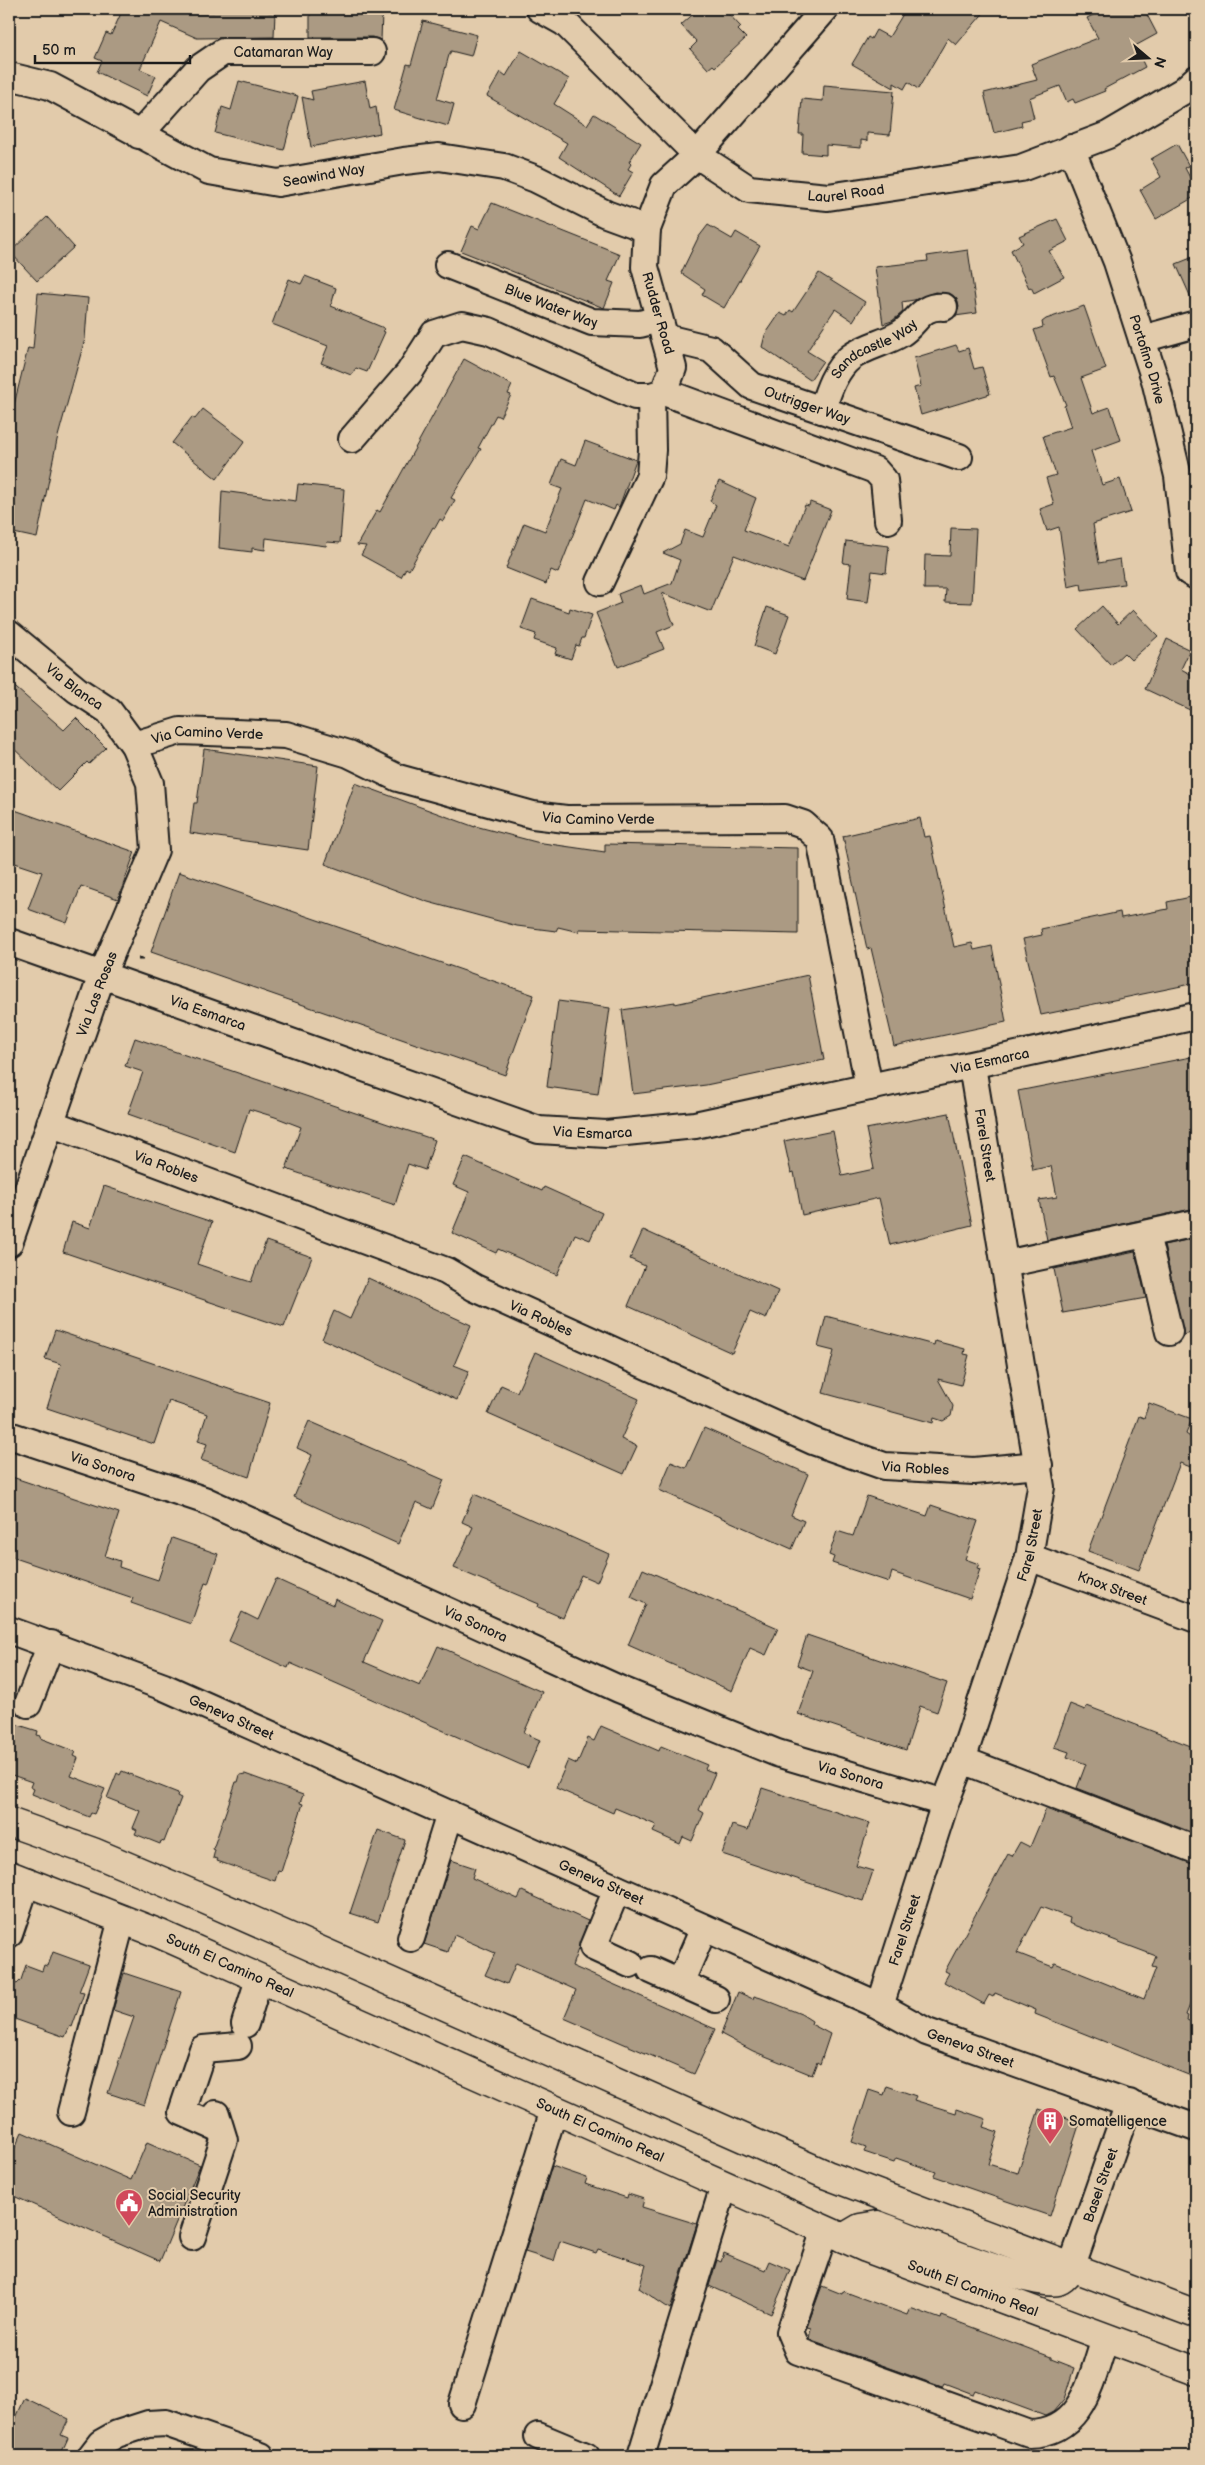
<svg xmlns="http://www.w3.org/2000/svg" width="1205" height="2465" viewBox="0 0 1205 2465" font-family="'Balsamiq Sans',sans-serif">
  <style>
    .building { fill: #ab9a83; stroke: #1c1c1c; fill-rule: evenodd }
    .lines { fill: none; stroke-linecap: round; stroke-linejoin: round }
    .minor-casing { stroke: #1c1c1c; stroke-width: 30 }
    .major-casing { stroke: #1c1c1c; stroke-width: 31 }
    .path { stroke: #1c1c1c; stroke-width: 3; stroke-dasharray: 5 4; stroke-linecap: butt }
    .minor { stroke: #e2cbab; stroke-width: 26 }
    .major { stroke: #e2cbab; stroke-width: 28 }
    .labels { text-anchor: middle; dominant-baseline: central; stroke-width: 4; stroke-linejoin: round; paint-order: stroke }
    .street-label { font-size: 14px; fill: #1c1c1c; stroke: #e2cbab }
    .poi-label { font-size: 14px; fill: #1c1c1c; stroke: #e2cbab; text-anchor: start }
  </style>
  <rect width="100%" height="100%" fill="#e2cbab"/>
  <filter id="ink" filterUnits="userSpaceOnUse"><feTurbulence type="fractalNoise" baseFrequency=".02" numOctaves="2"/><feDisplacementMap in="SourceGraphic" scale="10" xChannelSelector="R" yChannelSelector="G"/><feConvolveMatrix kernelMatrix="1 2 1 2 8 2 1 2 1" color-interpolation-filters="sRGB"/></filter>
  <g filter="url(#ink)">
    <g class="building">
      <polygon points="123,9 184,9 190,11 214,12 214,9 268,9 268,12 275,12 274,37 197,38 161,22 140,69 156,76 147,96 97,72 102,61 95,58 106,33 111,35"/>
      <polygon points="318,9 375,9 375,13 382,13 381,40 372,37 310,37 310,12 318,12"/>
      <polygon points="699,9 724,9 741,27 738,30 746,38 715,67 713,65 708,69 690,49 697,42 681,25"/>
      <polygon points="906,9 987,9 956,45 948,38 918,89 908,82 904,89 894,83 894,88 852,64 868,37 871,39 876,30 889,37"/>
      <polygon points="1105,9 1144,9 1157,34 1135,46 1145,67 1104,89 1105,91 1075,103 1073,99 1067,102 1060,86 1029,98 1034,118 1021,121 1022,126 994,133 984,93 1037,80 1031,64 1098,38 1087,18"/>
      <polygon points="423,21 477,35 471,56 451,51 449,55 437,99 454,104 448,126 394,110 407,64 411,65"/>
      <polygon points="521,51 569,79 554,104 587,125 594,114 641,143 629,162 631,164 628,169 633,172 619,196 559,157 567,143 487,96 501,72 506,76"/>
      <polygon points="239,81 298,96 284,150 215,133 222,107 231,110"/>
      <polygon points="365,81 370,109 376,107 380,133 311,147 302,97 313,100 311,91"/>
      <polygon points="824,85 894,91 890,135 867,133 867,141 861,140 861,148 826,145 826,155 802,153 803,134 799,134 802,99 823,101"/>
      <polygon points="1177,144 1189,166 1185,168 1196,189 1196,196 1156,219 1140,190 1161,177 1151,159"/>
      <polygon points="492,203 620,254 608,281 614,283 604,308 461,251 472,226 479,229"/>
      <polygon points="47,217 74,247 37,281 10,252"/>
      <polygon points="1057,219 1068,241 1049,251 1064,277 1034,293 1031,287 1029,288 1011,250 1023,243 1019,236"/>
      <polygon points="708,225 732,239 736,232 760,246 724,308 702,295 705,289 681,273 698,238"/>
      <polygon points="968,250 977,313 955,316 959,307 957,299 951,294 935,292 914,300 902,302 903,312 892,321 883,324 875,267 928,261 927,256"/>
      <polygon points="1196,256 1196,309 1176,264"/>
      <polygon points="819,273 865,302 853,321 835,309 807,351 823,361 810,380 762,347 765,335 780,313 786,316 790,310 793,312"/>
      <polygon points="305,276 336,288 331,306 384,328 383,331 385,332 367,372 356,368 351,375 321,363 328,346 272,324 289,279 301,284"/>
      <polygon points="38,293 88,298 85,339 57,440 37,538 9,532 9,425 28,348 33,349"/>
      <polygon points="1084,306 1106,369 1081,378 1093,413 1110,407 1121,440 1091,451 1102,485 1120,479 1131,512 1093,524 1099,563 1120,559 1124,584 1082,590 1081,584 1068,587 1059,527 1047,531 1040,509 1054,504 1046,478 1056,475 1043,436 1071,427 1064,406 1066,405 1054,376 1051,377 1034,330 1043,327 1042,322 1046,319"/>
      <polygon points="956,345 959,351 968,348 974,369 982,367 990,394 921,415 914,388 921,386 914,358"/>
      <polygon points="464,359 512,385 508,394 511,395 500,417 496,415 478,448 481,449 451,498 455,500 443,521 440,519 435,528 433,527 409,570 406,568 401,577 361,555 366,546 357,545 377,510 380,512"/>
      <polygon points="203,409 245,441 217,479 172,443 192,417 195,419"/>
      <polygon points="585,441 636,460 619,507 616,505 614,510 587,499 558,573 551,570 546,584 506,568 524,523 545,531 562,489 551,485 561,459 576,465"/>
      <polygon points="719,481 756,498 744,530 789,547 805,505 809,506 810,502 831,510 803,581 734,555 711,612 662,593 674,625 657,632 664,649 618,667 596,613 621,603 618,594 641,585 644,594 672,583 680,560 663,553 680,544 685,530 703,537 716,505 710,501"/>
      <polygon points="298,484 344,489 340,543 327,542 326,546 266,538 265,550 252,548 252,552 219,548 222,491 296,501"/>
      <polygon points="951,528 976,529 972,603 945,602 946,589 924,589 925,555 950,556"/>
      <polygon points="846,541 889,546 886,573 872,571 868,602 847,599 851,564 843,563"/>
      <polygon points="532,599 569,612 570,608 592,615 584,638 582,638 579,646 576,645 571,659 555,654 557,648 534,640 536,634 521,629"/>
      <polygon points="1102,606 1118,624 1133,610 1158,636 1131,660 1124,653 1111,665 1077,629"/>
      <polygon points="767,607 789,615 775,654 754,646"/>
      <polygon points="1167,639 1190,650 1181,669 1196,677 1196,695 1190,710 1145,689"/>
      <polygon points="9,682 64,730 76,718 106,748 89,764 87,762 58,791 9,744"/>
      <polygon points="204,749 318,766 308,850 190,833 194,803 197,803"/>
      <polygon points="355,783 475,827 475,826 536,842 605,852 605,844 798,848 798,934 579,929 579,932 558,927 556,931 517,926 428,902 325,864"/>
      <polygon points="9,808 135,852 118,899 81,886 67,923 28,909 42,872 9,861"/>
      <polygon points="920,818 924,837 930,836 954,947 972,943 974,950 992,946 1006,1022 894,1046 871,948 867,949 843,836"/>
      <polygon points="179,872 534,995 505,1075 151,952"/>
      <polygon points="1196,896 1196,983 1041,1015 1023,939 1042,935 1041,929 1120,912 1121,918 1168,909 1167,902"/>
      <polygon points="808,975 824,1060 706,1085 633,1094 622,1010 675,1002 675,1004"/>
      <polygon points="558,1001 610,1008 598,1094 547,1087"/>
      <polygon points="135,1038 435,1140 425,1170 408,1164 395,1205 286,1169 301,1127 275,1117 249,1109 235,1152 128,1114 143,1072 125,1066"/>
      <polygon points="1196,1056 1196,1208 1047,1240 1039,1200 1057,1197 1051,1166 1033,1170 1018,1091"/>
      <polygon points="949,1113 972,1225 890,1245 879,1198 802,1215 794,1172 791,1173 784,1141 833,1131 842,1176 874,1169 866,1129"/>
      <polygon points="465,1157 542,1191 544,1187 602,1213 590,1240 575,1234 557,1275 498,1249 496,1253 452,1233 469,1192 453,1185"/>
      <polygon points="104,1186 212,1222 197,1264 235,1277 251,1282 266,1241 312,1257 284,1327 63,1252 72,1222 90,1228"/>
      <polygon points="643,1230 778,1291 766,1319 750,1312 732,1353 628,1306 645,1266 630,1259"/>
      <polygon points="1196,1238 1196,1332 1183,1335 1164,1245"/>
      <polygon points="1135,1252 1146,1298 1063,1313 1054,1269"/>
      <polygon points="368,1278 471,1325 454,1365 469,1371 457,1400 322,1339 334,1311 350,1319"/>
      <polygon points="826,1316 934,1345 935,1341 965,1349 964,1354 969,1355 961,1385 938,1379 953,1406 951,1416 943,1421 934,1418 933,1423 823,1393 834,1351 818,1347"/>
      <polygon points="55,1330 270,1403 249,1477 201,1460 207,1444 198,1441 207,1414 199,1411 169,1401 154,1444 47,1408 61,1364 45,1359"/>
      <polygon points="535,1352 639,1399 621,1439 637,1446 624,1474 488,1414 501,1385 517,1392"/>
      <polygon points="1149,1403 1192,1419 1186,1434 1196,1441 1196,1469 1180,1463 1139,1570 1088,1551 1139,1416 1144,1418"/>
      <polygon points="309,1421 444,1480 432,1509 416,1502 398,1544 294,1497 312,1455 297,1448"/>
      <polygon points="704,1428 808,1474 791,1515 804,1521 792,1549 659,1490 671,1462 686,1468"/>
      <polygon points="12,1477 119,1513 105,1556 120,1561 119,1567 158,1580 172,1538 218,1554 208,1584 205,1583 191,1624 131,1603 133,1598 9,1556 9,1487"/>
      <polygon points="474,1494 609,1554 597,1582 581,1575 563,1618 538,1607 539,1604 454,1568 473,1527 462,1522"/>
      <polygon points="867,1496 927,1516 931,1505 978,1521 965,1559 979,1564 977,1568 980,1569 970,1599 892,1572 889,1582 832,1563 834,1557 829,1555 837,1531 853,1536"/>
      <polygon points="643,1569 778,1628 766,1655 750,1648 732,1691 628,1645 646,1604 631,1597"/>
      <polygon points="276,1579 333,1605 335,1599 382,1621 364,1662 420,1686 438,1646 542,1692 524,1733 540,1740 528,1768 290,1663 288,1668 229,1641 242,1612 258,1620"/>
      <polygon points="807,1635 947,1683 937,1712 920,1706 906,1750 798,1714 813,1671 797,1665"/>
      <polygon points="1070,1704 1085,1710 1087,1706 1196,1748 1196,1834 1077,1788 1086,1764 1067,1757 1069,1752 1054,1747"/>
      <polygon points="9,1722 38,1731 37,1735 41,1736 40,1738 76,1752 74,1756 78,1758 71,1776 105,1789 94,1814 91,1813 89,1817 32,1794 34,1789 30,1787 32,1782 9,1774"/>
      <polygon points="601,1726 659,1751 661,1746 707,1765 705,1769 715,1773 699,1810 704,1813 692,1841 683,1837 680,1844 653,1832 656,1825 615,1808 613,1813 556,1788 568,1760 577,1764 588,1738 594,1741"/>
      <polygon points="122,1771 178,1793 177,1796 181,1798 164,1842 161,1841 160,1844 135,1834 137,1830 133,1828 140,1811 107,1798 117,1773 120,1775"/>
      <polygon points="245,1774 303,1795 300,1803 303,1804 292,1837 281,1872 278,1871 275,1881 217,1861 218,1859 213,1858 215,1850 213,1849 236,1782 238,1782 240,1775"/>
      <polygon points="762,1788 870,1823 856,1866 873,1871 863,1901 722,1854 732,1825 748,1830"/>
      <path d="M1046 1809 1196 1865V1989L1186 2015 1188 2016 1187 2020 1196 2024V2078L1035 2014 1036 2010 995 1993 993 1997 989 1995 984 2004 944 1982 949 1973 945 1971 1008 1854 1012 1856 1020 1842 1030 1847ZM1041 1907 1070 1918 1069 1923 1156 1956 1152 1967 1156 1968 1144 1999 1055 1963 1053 1967 1017 1953Z"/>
      <polygon points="378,1830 405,1840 378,1922 350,1913"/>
      <polygon points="451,1860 475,1868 472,1878 518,1899 522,1891 588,1921 572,1966 715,2029 694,2074 564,2018 576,1990 516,1963 507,1984 485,1975 495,1953 454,1935 448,1952 424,1944"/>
      <polygon points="53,1952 89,1965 79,1992 84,1993 72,2027 70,2026 65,2037 9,2017 9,2001 15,1983 17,1984 21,1980 26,1965 42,1971 44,1965 48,1966"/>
      <polygon points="124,1973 181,1992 144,2105 108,2093 134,2017 113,2010"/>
      <polygon points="738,1992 753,1999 754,1996 761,1998 801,2014 812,2021 811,2024 830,2034 820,2064 817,2062 812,2075 753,2051 721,2034"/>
      <polygon points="887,2086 916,2096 914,2100 956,2113 957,2109 986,2119 983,2127 998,2132 988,2164 1018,2173 1039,2109 1080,2122 1050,2216 934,2176 936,2172 896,2158 894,2162 864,2152 866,2147 852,2142 869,2090 884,2095"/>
      <polygon points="22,2132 131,2180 147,2142 200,2165 160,2261 9,2194 9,2161"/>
      <polygon points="552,2166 587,2178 585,2184 627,2198 628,2194 644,2199 642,2207 697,2224 670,2309 639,2288 646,2265 598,2249 596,2253 560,2241 554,2261 525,2252"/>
      <polygon points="724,2253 765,2270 769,2261 790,2270 771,2314 709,2286 717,2260 721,2262"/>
      <polygon points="822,2286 842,2294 843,2291 907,2315 910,2308 941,2319 942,2316 1051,2357 1051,2359 1074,2368 1064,2399 1053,2412 1045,2416 975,2390 973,2394 944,2383 942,2387 809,2339 811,2328 807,2327"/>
      <polygon points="25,2398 69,2419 61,2435 68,2438 60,2456 9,2456 9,2433"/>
    </g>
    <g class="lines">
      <defs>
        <g id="minor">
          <path id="s1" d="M540 9 565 23 697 155 749 189 828 197 1021 168 1108 135 1183 91 1196 79"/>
          <path id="s2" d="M9 76 50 86 209 171 278 183 404 161 439 157 504 167 536 179 606 214 647 229"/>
          <path id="s3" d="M139 135 198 69 223 52H372"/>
          <path id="s4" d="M1071 148 1117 262 1155 380 1178 476 1189 572 1196 576"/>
          <path id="s5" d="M448 265 592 322 640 324 659 319"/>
          <path id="s6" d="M666 338 711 349 752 386 959 457"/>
          <polyline points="1142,339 1196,324"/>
          <polyline points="664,392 875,470 884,480 888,520"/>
          <path id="s7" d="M822 410C828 391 835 369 851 357 866 346 885 343 900 334 918 323 919 305 944 307"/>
          <polyline points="352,439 409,373 434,334 462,325 489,331 635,396 651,396 664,392 673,368 645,267 647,229 664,185 697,155 825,9"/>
          <polyline points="600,582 650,476 652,450 651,396"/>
          <path id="s8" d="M9 634 77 690 109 711 134 745 150 783 155 850 102 975 9 1243"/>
          <path id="s9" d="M134 745 180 731 286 735 349 754 398 778 533 815 566 819 785 818 803 824 820 839 869 1087"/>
          <path id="s10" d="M9 942 539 1130 606 1134 695 1125 1196 1016"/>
          <path id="s11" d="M50 1123 446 1271 475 1288 813 1441 884 1466 974 1471 1039 1465"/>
          <polyline points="1146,1234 1169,1332"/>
          <polyline points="1005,1264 1196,1223"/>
          <path id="s12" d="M9 1435 204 1500 619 1689 777 1753 945 1803"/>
          <path id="s13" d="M1029 1557 1196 1619"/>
          <path id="s14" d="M9 1630 164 1687 880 2006 927 2032 1196 2128"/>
          <polyline points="28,1704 51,1644"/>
          <polyline points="962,1760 1196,1850"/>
          <polyline points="617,1889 593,1947 630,1964"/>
          <polyline points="9,1934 27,1881"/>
          <polyline points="411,1938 450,1814"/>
          <polyline points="651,1970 716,1999"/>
          <polyline points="680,1983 704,1928"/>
          <path id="s15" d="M880 2006 945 1803 962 1760 1029 1557 1041 1487 972 1066"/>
          <polyline points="245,2024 259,1979"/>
          <polyline points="71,2112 122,1919"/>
          <polyline points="220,2129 182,2112 203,2049 238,2046"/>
          <path d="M825 2230 790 2332 798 2351 1029 2434C1083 2433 1091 2379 1105 2338"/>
          <polyline points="192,2237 224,2140 216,2114"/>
          <path id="s16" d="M1071 2268 1129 2103"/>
          <polyline points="462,2404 554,2110"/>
          <polyline points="538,2436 586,2456"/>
          <polyline points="91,2456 101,2443 117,2434 148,2424 166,2423 261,2456"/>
          <polyline points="641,2456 724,2186"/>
        </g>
        <g id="major">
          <polyline points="9,1822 93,1852 197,1896 827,2175 1196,2314"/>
          <path id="s17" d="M9 1875 160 1934 866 2248 1196 2371"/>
          <path d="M843 2238 860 2228 878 2225C909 2237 1033 2288 1058 2281 1064 2279 1068 2273 1071 2268"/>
        </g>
      </defs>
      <use href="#minor" class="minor-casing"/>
      <use href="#major" class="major-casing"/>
      <polyline class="path" points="138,959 145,959"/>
      <use href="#minor" class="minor"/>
      <use href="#major" class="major"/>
    </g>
  </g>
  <defs>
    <symbol id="building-pin" viewBox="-11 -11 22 30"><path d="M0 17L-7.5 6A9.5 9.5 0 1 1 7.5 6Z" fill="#d1495b" stroke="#e2cbab"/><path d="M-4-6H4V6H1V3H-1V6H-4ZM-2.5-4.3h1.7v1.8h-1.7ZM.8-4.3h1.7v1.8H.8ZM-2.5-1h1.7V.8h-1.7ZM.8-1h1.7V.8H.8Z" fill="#fff"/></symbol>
    <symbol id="civic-pin" viewBox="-11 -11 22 30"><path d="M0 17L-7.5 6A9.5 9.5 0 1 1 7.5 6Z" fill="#d1495b" stroke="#e2cbab"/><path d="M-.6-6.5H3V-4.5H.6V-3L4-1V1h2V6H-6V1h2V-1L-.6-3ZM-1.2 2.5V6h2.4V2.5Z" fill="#fff"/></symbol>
  </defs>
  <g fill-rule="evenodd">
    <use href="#building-pin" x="1034" y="2105" width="32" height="43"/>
    <use href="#civic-pin" x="113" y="2187" width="32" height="43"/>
  </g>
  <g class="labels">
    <g class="street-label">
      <text stroke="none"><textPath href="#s3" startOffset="179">Catamaran Way</textPath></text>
      <text stroke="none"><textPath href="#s2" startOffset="339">Seawind Way</textPath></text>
      <text stroke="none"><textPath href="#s1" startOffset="375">Laurel Road</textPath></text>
      <text stroke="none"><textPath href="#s5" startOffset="111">Blue Water Way</textPath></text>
      <text transform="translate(658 313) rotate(74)">Rudder Road</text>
      <text stroke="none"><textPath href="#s7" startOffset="85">Sandcastle Way</textPath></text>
      <text stroke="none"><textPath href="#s4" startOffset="225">Portofino Drive</textPath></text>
      <text stroke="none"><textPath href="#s6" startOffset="160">Outrigger Way</textPath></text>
      <text stroke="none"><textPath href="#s8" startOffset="84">Via Blanca</textPath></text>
      <text stroke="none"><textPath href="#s9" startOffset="75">Via Camino Verde</textPath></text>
      <text stroke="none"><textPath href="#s9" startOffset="480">Via Camino Verde</textPath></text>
      <text transform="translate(97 994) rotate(-69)">Via Las Rosas</text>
      <text stroke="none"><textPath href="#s10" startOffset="211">Via Esmarca</textPath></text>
      <text stroke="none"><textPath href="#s10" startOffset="1021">Via Esmarca</textPath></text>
      <text stroke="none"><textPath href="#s10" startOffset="616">Via Esmarca</textPath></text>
      <text transform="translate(985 1145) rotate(81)">Farel Street</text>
      <text stroke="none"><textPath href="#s11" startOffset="124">Via Robles</textPath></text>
      <text stroke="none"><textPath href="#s11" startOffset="529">Via Robles</textPath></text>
      <text stroke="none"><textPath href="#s12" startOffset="99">Via Sonora</textPath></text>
      <text stroke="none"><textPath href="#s11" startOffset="934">Via Robles</textPath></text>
      <text stroke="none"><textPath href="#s15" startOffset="485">Farel Street</textPath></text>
      <text stroke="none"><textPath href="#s13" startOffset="89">Knox Street</textPath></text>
      <text stroke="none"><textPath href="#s12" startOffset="504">Via Sonora</textPath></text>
      <text stroke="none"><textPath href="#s14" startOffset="239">Geneva Street</textPath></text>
      <text stroke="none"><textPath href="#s12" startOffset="909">Via Sonora</textPath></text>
      <text stroke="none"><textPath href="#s14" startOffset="644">Geneva Street</textPath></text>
      <text stroke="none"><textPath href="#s15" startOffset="80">Farel Street</textPath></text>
      <text stroke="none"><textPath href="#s17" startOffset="239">South El Camino Real</textPath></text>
      <text stroke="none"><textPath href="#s14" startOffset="1049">Geneva Street</textPath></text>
      <text stroke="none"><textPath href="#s17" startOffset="644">South El Camino Real</textPath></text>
      <text stroke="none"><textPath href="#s16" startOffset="88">Basel Street</textPath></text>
      <text stroke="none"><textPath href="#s17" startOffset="1049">South El Camino Real</textPath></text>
    </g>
    <g class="poi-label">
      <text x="1069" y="2121">Somatelligence</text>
      <text x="148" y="2195">Social Security<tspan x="148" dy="16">Administration</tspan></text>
    </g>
  </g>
  <rect width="1205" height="2465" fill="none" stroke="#e2cbab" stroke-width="30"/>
  <rect x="15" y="15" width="1175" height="2435" fill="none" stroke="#1c1c1c" stroke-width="2" filter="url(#ink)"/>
  <g transform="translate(1148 58) rotate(109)" stroke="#e2cbab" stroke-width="4" paint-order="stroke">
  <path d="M0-4L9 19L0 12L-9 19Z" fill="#1c1c1c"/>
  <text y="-8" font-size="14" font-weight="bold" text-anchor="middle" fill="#1c1c1c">N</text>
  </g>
  <path d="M35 55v8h155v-8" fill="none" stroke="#1c1c1c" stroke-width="2.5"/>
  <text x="42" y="55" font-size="15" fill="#1c1c1c" stroke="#e2cbab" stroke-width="4" paint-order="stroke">50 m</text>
</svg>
